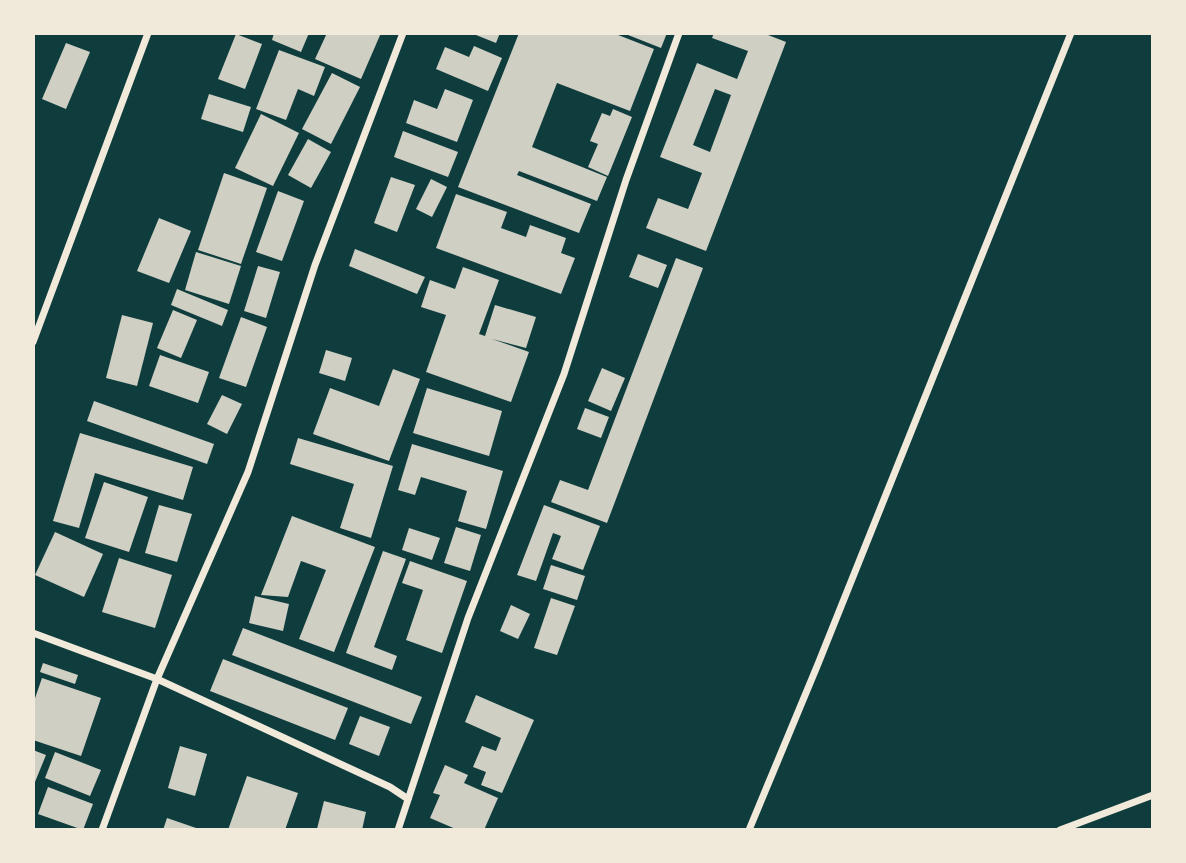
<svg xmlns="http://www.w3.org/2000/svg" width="1186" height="863" viewBox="0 0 1186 863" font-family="'Varela Round',sans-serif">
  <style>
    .building { fill: #cfcfc3; fill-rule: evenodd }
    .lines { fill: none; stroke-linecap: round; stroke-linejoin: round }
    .minor { stroke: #f1e9da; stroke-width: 7 }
  </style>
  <rect width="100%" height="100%" fill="#0f3d3e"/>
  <g class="building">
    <polygon points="274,33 309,33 301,52 272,40"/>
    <polygon points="327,33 381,33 361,79 315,59"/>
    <polygon points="471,33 500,33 496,43"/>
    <polygon points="519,33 613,33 654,49 630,111 557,83 532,147 607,177 597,201 519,171 517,175 591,204 579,233 458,187"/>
    <polygon points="623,33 667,33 661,48"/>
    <path d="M714 33H763L786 42 706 251 646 228 658 198 688 209 702 173 660 157 697 63 737 79 748 51 712 38ZM715 89 731 95 710 152 693 145Z"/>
    <polygon points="236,34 262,44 245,89 218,79"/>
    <polygon points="66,43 90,52 66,109 42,99"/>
    <polygon points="474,46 502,58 488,91 436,69 445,47 469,57"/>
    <polygon points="279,50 325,67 314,96 298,89 286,120 256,109"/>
    <polygon points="332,73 360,87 331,144 302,129"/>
    <polygon points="445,89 473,100 457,142 406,123 414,100 437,109"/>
    <polygon points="209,94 251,107 243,132 201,119"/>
    <polygon points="613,109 632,117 608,176 588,167 598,144 590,141 602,113 610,116"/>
    <polygon points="261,114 299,133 273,186 235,168"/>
    <polygon points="403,131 458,152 448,177 394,157"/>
    <polygon points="308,139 331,152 311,188 288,175"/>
    <polygon points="224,173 267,188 241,264 198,250"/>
    <polygon points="391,177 415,185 397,232 374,223"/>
    <polygon points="431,179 447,187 432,217 416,209"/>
    <polygon points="278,191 304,201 282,261 256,252"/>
    <polygon points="456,194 507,212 501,228 526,237 530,225 566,238 561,253 575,258 561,294 436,248"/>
    <polygon points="159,218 191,231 169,283 137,271"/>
    <polygon points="355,249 425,277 417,294 349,266"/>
    <polygon points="196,252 241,266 229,304 185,290"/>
    <polygon points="638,254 667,265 658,288 629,277"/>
    <polygon points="676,258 703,268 607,523 551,502 560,480 588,490"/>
    <polygon points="258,266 280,272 266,318 244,311"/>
    <polygon points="463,267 499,280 479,334 485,336 495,305 536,317 526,348 492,339 529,352 511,402 426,372 446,315 421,307 430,280 455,289"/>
    <polygon points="177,289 228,310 222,326 171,305"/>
    <polygon points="173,310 197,320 181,358 157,348"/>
    <polygon points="122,315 153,323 137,386 106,378"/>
    <polygon points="241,317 267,327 246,387 219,378"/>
    <polygon points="326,350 352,358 345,381 319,373"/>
    <polygon points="160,355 209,372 198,403 149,386"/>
    <polygon points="602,368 625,378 611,411 588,401"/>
    <polygon points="393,369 420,379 389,461 313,434 330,388 379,406"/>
    <polygon points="427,388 502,411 489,456 413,433"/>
    <polygon points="222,395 242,404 227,434 207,424"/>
    <polygon points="94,401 214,444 207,464 87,421"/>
    <polygon points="585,408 609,417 601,438 577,429"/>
    <polygon points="80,433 193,467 183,500 95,473 79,528 53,521"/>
    <polygon points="298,438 393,466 371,538 340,528 354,484 290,464"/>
    <polygon points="412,444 503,471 486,529 458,521 467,491 421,477 415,495 398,490"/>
    <polygon points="104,482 148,497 129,552 85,538"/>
    <polygon points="159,505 192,514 177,562 145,553"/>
    <polygon points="544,505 600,526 583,570 552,559 561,536 553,533 536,581 517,575"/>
    <polygon points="292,516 375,547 334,652 299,639 326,570 301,561 288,597 261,595"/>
    <polygon points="456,527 481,535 470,571 444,563"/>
    <polygon points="409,528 440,538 432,560 402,550"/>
    <polygon points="55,532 103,554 84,597 35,575"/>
    <polygon points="383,551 406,559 374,647 397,656 392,670 346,653"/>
    <polygon points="119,558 172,575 155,628 102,612"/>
    <polygon points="410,561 467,581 442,653 406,640 423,590 402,583"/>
    <polygon points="551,565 585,576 577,600 543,589"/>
    <polygon points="255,596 289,604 283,631 249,623"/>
    <polygon points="551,598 575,606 557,655 534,648"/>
    <polygon points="511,605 530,614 518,639 500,631"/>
    <polygon points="243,628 422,697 411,724 232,655"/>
    <polygon points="223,659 348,708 335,740 210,691"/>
    <polygon points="43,663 78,675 75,684 40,672"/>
    <polygon points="42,678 101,698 81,756 33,740 33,704"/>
    <polygon points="476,695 534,720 502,793 481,785 486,772 473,767 482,746 496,751 501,738 465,722"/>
    <polygon points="360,716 390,727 379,756 349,744"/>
    <polygon points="180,746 207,754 195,796 168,788"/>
    <polygon points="33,750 46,755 35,782 33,782"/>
    <polygon points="55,752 101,770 90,796 45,778"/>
    <polygon points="445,765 468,775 464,783 498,798 484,830 458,830 430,818 440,795 433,793"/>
    <polygon points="247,776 298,793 285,830 228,830"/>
    <polygon points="48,787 93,804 83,830 38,814"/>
    <polygon points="324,801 366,812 362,830 317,829"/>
    <polygon points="167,818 199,829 199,830 163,830"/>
  </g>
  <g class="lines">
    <g class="minor">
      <polyline points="33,342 148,33"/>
      <polyline points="33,633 157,679 390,787 408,799"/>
      <polyline points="102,830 157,679 248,472 315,265 403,33"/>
      <polyline points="398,830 468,618 564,374 626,180 679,33"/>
      <polyline points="749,830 818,664 1071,33"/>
      <polyline points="1060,830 1153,795"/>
    </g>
  </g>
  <rect width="1186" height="863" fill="none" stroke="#f1e9da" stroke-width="70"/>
</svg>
